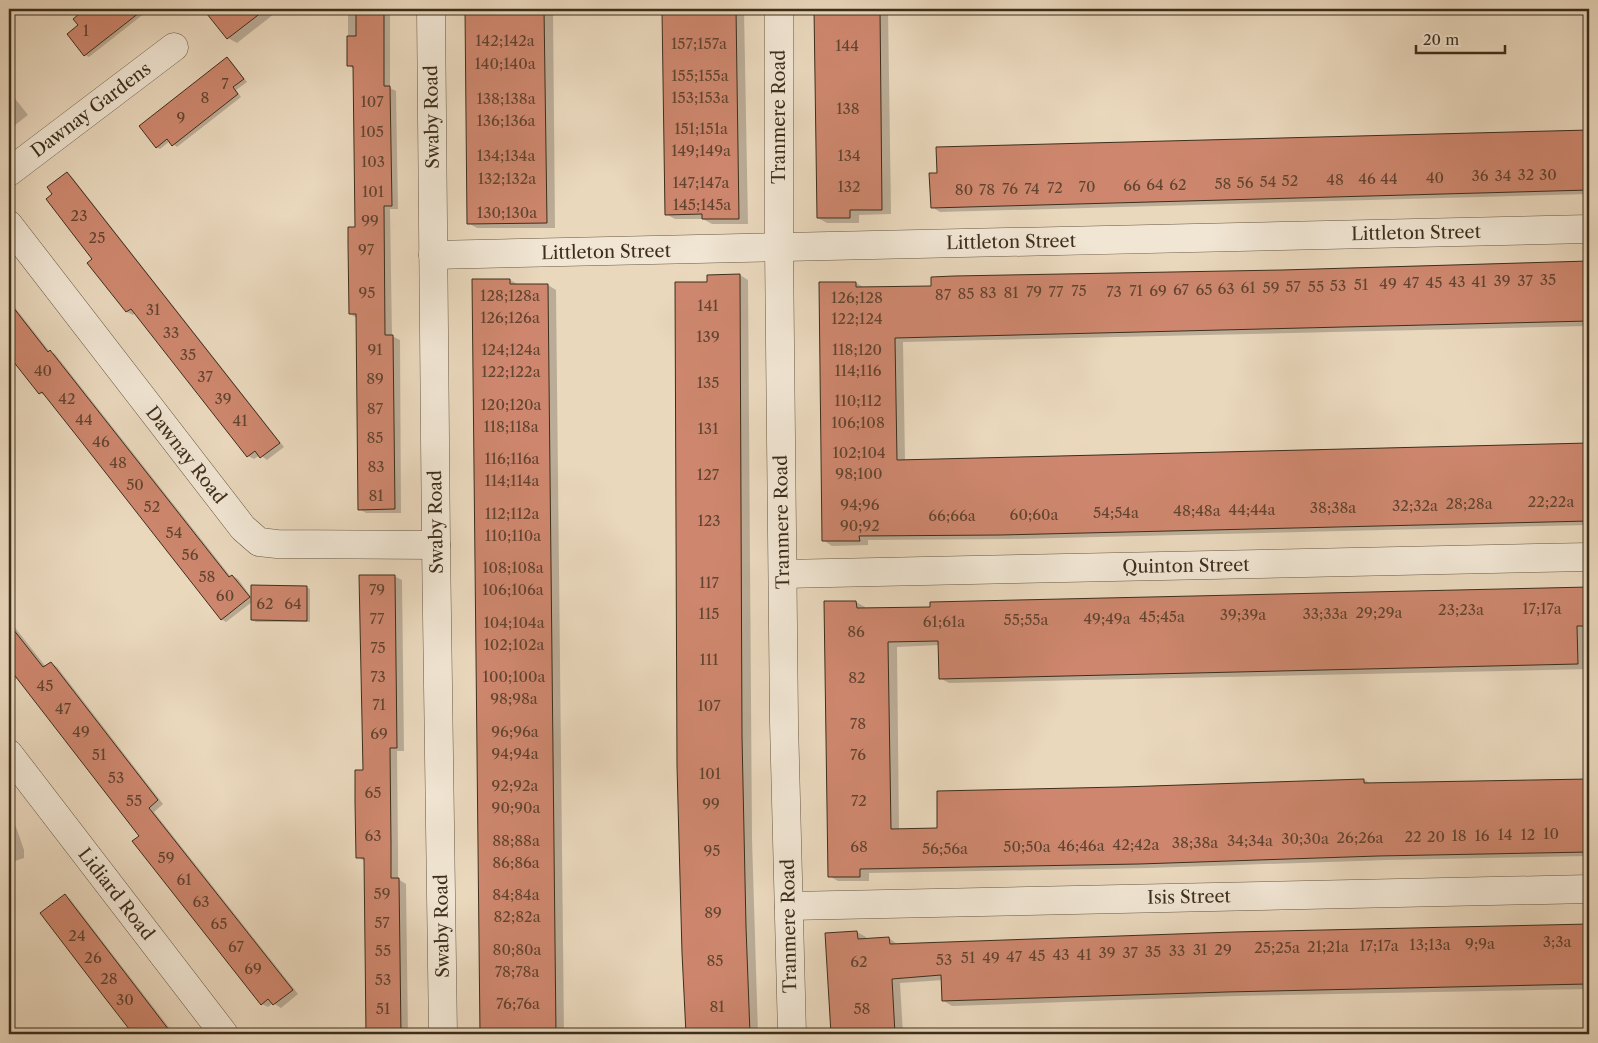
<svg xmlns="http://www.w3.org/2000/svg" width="1598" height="1043" viewBox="0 0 1598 1043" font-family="'Libre Caslon Text',serif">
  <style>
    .shadow { fill: #0003 }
    .building { fill: #ce876e; stroke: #3d2e1b }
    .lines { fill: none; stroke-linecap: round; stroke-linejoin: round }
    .street-casing { stroke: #685844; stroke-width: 29 }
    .street { stroke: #f1e6d4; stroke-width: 28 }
    .labels { text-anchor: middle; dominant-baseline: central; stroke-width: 4; stroke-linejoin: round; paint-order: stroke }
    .number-label { font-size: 15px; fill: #614430 }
    .street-label { font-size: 18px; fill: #3d2e1b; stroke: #f1e6d4 }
  </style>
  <rect width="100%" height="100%" fill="#ead8bd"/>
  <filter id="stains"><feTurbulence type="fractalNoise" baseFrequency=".004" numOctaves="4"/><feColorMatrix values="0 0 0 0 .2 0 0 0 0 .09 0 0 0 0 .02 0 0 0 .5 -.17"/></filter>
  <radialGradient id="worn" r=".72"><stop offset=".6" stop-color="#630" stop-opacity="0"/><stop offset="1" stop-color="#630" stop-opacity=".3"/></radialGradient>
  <g class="shadow">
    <polygon points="87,9 150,9 89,57 85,55 80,26 74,19"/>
    <polygon points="204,9 270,9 274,14 237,43 228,38"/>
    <polygon points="348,9 390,9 390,88 396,91 398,209 390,209 392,336 400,340 401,513 366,513 359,509 357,318 350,314 357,228 354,69 348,65"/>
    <polygon points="466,9 553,9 555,228 477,228 468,223"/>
    <polygon points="663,9 744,9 748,224 712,224 703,219 675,219 666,214"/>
    <polygon points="815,9 888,9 891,214 859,215 859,223 827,223 818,218"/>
    <polygon points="1401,9 1528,9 1407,12"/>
    <polygon points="227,59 231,61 247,82 236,90 241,97 177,147 170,141 160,149 156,147"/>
    <polygon points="9,91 28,115 10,129 9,128"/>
    <polygon points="1589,130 1589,194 940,212 932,207 938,174 938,148"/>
    <polygon points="67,173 72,177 284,447 267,460 260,455 254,459 248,456 136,312 133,315 127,312 89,263 94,259 54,194"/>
    <polygon points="1589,262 1589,326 903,342 905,461 1589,445 1589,525 1011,539 868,540 868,545 832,546 823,540 856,283 865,288 932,287 1406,266"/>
    <polygon points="740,275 748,280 752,839 758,1034 687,1034 683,953 709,283"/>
    <polygon points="473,280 510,280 519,285 548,285 556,290 564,1034 481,1034"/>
    <polygon points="9,300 50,352 55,354 231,577 233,576 238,579 252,598 306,587 310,589 310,622 256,622 252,620 252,602 226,622 221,619 46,396 40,393 9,354"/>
    <polygon points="394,576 402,580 404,751 397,751 398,848 398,879 406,884 408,1034 368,1034 365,861 357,857 364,771"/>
    <polygon points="1589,588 1589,669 949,683 940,678 939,645 897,647 899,830 939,830 1121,788 1364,780 1372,784 1589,780 1589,856 1387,860 1149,868 869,873 869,881 838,881 829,876 856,602 865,607 865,609 931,608 931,603"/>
    <polygon points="9,620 46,667 51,663 57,667 163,804 154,812 298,994 281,1008 273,1003 268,1007 262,1004 141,836 18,677 15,680 9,676"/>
    <polygon points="9,823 16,827 24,850 24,858 9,863"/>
    <polygon points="65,896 70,899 174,1034 135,1034 42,913"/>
    <polygon points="1589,926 1589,989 1236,996 952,1006 944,1001 943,980 900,983 903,1034 832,1034 826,934 857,932 866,937 866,939 889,938 898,945 1234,933"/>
  </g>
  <g class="building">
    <polygon points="85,9 144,9 84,56 67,34 78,25 73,19"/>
    <polygon points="203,9 266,9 227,39"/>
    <polygon points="356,9 384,9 384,86 390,86 392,206 384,206 385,335 393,335 395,509 358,510 356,314 349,314 348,243 348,227 355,227 353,66 347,66 347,36 356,36"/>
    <polygon points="465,9 544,9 547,223 467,224"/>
    <polygon points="699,9 736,9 739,219 702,219 702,214 665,215 662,11 699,11"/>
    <polygon points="814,9 880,9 882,210 850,210 850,218 817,218"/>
    <polygon points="227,57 244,79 233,87 238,94 172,146 167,139 156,148 139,126"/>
    <polygon points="1589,130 1589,190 931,208 929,173 937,173 936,147"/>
    <polygon points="67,172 280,443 260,458 255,451 247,457 131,309 126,312 87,263 92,259 46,199 52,194 47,187"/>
    <polygon points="1589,261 1589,321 895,338 897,460 1589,443 1589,521 1001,535 859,536 860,541 822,541 819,282 856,282 856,287 931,286 931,277 954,276 1282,270"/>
    <polygon points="740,274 742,736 746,927 750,1034 686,1034 682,953 677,766 675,282 707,282 707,275"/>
    <polygon points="472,279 510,279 510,284 548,284 556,1034 480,1034"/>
    <polygon points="9,302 48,352 50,350 229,577 232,575 250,597 221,620 80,440 42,392 39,394 9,356"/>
    <polygon points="359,575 395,575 397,748 390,748 391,843 391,878 399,878 401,1034 366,1034 364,858 356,858 355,802 355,770 363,770"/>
    <polygon points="251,585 307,586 307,621 251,620"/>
    <polygon points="1589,587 1589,626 1577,626 1578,664 939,679 938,641 888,642 891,829 937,828 937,791 1121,787 1364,779 1364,783 1589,779 1589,852 1378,856 1139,864 860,869 860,877 828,877 824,601 856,601 857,608 930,607 930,602"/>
    <polygon points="9,624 43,667 51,662 158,800 149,808 293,990 273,1005 268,999 261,1005 132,841 139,836 9,668"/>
    <polygon points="65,894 70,901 172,1034 133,1034 105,998 40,913"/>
    <polygon points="1589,924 1589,956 1587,957 1587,984 1226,992 942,1001 941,975 892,979 895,1034 831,1034 825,933 857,931 858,939 889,937 890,944 1234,932"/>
  </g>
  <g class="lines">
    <defs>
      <g id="street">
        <polyline points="431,9 436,545 443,1034"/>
        <polyline points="779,9 779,248 784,722 792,1034"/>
        <polyline points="9,172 174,47"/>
        <polyline points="9,225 243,528 259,542 277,544 436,545"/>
        <polyline points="433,255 1589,229"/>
        <polyline points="783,574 1589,557"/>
        <polyline points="9,754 224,1034"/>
        <polyline points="789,906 1589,889"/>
      </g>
    </defs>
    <use href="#street" class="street-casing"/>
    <use href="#street" class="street"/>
  </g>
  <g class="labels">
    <g class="number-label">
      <text x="86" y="30">1</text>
      <text x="505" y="40">142;142a</text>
      <text x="699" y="43">157;157a</text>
      <text x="847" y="45">144</text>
      <text x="505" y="63">140;140a</text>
      <text x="700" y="75">155;155a</text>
      <text x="225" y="83">7</text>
      <text x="205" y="97">8</text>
      <text x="700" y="97">153;153a</text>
      <text x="506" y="98">138;138a</text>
      <text x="372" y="101">107</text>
      <text x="848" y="108">138</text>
      <text x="181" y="117">9</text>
      <text x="506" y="120">136;136a</text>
      <text x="701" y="128">151;151a</text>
      <text x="372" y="131">105</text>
      <text x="701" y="150">149;149a</text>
      <text x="506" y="155">134;134a</text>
      <text x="849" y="155">134</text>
      <text x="373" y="161">103</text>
      <text x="1526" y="174">32</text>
      <text x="1548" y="174">30</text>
      <text x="1480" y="175">36</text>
      <text x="1503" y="175">34</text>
      <text x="1435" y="177">40</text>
      <text x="507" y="178">132;132a</text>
      <text x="1367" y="178">46</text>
      <text x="1389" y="178">44</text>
      <text x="1335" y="179">48</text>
      <text x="1290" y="180">52</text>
      <text x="1268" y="181">54</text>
      <text x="701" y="182">147;147a</text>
      <text x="1245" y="182">56</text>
      <text x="1223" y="183">58</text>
      <text x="1155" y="184">64</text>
      <text x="1178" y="184">62</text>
      <text x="1132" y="185">66</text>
      <text x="849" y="186">132</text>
      <text x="1087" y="186">70</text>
      <text x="1055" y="187">72</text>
      <text x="1010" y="188">76</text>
      <text x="1032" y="188">74</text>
      <text x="964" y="189">80</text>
      <text x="987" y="189">78</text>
      <text x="373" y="191">101</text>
      <text x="702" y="204">145;145a</text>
      <text x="507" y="212">130;130a</text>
      <text x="79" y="215">23</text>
      <text x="370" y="220">99</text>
      <text x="97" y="237">25</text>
      <text x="366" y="249">97</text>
      <text x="1548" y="279">35</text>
      <text x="1502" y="280">39</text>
      <text x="1525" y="280">37</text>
      <text x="1457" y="281">43</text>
      <text x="1479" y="281">41</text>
      <text x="1411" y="282">47</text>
      <text x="1434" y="282">45</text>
      <text x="1388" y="283">49</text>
      <text x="1361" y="284">51</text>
      <text x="1338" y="285">53</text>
      <text x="1293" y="286">57</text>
      <text x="1316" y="286">55</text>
      <text x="1248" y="287">61</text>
      <text x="1271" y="287">59</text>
      <text x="1226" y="288">63</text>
      <text x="1181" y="289">67</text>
      <text x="1204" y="289">65</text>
      <text x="1079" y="290">75</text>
      <text x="1136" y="290">71</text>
      <text x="1158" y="290">69</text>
      <text x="1034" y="291">79</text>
      <text x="1056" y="291">77</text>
      <text x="1114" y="291">73</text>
      <text x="367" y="292">95</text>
      <text x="988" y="292">83</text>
      <text x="1011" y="292">81</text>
      <text x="966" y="293">85</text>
      <text x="943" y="294">87</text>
      <text x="510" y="295">128;128a</text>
      <text x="857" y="297">126;128</text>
      <text x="708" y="305">141</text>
      <text x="153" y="309">31</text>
      <text x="510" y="317">126;126a</text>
      <text x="857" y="318">122;124</text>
      <text x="171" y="332">33</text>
      <text x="708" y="336">139</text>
      <text x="375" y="349">91</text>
      <text x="511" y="349">124;124a</text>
      <text x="857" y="349">118;120</text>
      <text x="188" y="354">35</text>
      <text x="43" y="370">40</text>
      <text x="858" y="370">114;116</text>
      <text x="511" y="371">122;122a</text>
      <text x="205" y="376">37</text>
      <text x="375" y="378">89</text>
      <text x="708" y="382">135</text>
      <text x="67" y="398">42</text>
      <text x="223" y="398">39</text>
      <text x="858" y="400">110;112</text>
      <text x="511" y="404">120;120a</text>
      <text x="375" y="408">87</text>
      <text x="84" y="419">44</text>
      <text x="240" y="420">41</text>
      <text x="858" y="422">106;108</text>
      <text x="511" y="426">118;118a</text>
      <text x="708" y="428">131</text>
      <text x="375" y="437">85</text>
      <text x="101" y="441">46</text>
      <text x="859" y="452">102;104</text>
      <text x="512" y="458">116;116a</text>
      <text x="118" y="462">48</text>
      <text x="376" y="466">83</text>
      <text x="859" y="473">98;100</text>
      <text x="708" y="474">127</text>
      <text x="512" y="480">114;114a</text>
      <text x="135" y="484">50</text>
      <text x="376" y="495">81</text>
      <text x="1551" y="501">22;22a</text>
      <text x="1469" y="503">28;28a</text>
      <text x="860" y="504">94;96</text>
      <text x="1415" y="505">32;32a</text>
      <text x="152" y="506">52</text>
      <text x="1333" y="507">38;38a</text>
      <text x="1252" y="509">44;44a</text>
      <text x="1197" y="510">48;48a</text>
      <text x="1116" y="512">54;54a</text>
      <text x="512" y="513">112;112a</text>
      <text x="1034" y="514">60;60a</text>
      <text x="952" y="515">66;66a</text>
      <text x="709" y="520">123</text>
      <text x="860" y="525">90;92</text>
      <text x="174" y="532">54</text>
      <text x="513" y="535">110;110a</text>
      <text x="190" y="554">56</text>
      <text x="513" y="567">108;108a</text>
      <text x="207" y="576">58</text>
      <text x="709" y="582">117</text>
      <text x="377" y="589">79</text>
      <text x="513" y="589">106;106a</text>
      <text x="225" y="595">60</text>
      <text x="265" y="603">62</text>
      <text x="293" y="603">64</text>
      <text x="1542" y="608">17;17a</text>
      <text x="1461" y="609">23;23a</text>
      <text x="1379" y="612">29;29a</text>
      <text x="709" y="613">115</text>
      <text x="1325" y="613">33;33a</text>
      <text x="1243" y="614">39;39a</text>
      <text x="1162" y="616">45;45a</text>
      <text x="377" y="618">77</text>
      <text x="1107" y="618">49;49a</text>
      <text x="1026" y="619">55;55a</text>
      <text x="944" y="621">61;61a</text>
      <text x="514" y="622">104;104a</text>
      <text x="856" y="631">86</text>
      <text x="514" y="644">102;102a</text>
      <text x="378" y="647">75</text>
      <text x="709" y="659">111</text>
      <text x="378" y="676">73</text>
      <text x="514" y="676">100;100a</text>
      <text x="857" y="677">82</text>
      <text x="45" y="685">45</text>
      <text x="514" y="698">98;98a</text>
      <text x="379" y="704">71</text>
      <text x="709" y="705">107</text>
      <text x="63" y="708">47</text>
      <text x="858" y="723">78</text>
      <text x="81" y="731">49</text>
      <text x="515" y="731">96;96a</text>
      <text x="379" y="733">69</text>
      <text x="515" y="753">94;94a</text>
      <text x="99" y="754">51</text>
      <text x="858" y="754">76</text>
      <text x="710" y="773">101</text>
      <text x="116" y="777">53</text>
      <text x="515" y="785">92;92a</text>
      <text x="373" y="792">65</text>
      <text x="134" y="800">55</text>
      <text x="859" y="800">72</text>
      <text x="711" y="803">99</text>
      <text x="516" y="807">90;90a</text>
      <text x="1551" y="833">10</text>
      <text x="1505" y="834">14</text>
      <text x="1528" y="834">12</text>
      <text x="373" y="835">63</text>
      <text x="1459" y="835">18</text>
      <text x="1482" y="835">16</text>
      <text x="1413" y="836">22</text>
      <text x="1436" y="836">20</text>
      <text x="1360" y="837">26;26a</text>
      <text x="1305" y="838">30;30a</text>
      <text x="516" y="840">88;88a</text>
      <text x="1250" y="840">34;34a</text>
      <text x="1195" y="842">38;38a</text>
      <text x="1136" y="844">42;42a</text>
      <text x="1081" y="845">46;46a</text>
      <text x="859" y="846">68</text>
      <text x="1027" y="846">50;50a</text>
      <text x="945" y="848">56;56a</text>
      <text x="712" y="850">95</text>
      <text x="166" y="857">59</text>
      <text x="516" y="862">86;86a</text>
      <text x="184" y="879">61</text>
      <text x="382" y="893">59</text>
      <text x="516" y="894">84;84a</text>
      <text x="201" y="901">63</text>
      <text x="713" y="912">89</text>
      <text x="517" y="916">82;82a</text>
      <text x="382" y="922">57</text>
      <text x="219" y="923">65</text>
      <text x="77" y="935">24</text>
      <text x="1557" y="941">3;3a</text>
      <text x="1480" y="943">9;9a</text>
      <text x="1430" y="944">13;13a</text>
      <text x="1379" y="945">17;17a</text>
      <text x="236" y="946">67</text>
      <text x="1328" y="946">21;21a</text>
      <text x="1277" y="947">25;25a</text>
      <text x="517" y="949">80;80a</text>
      <text x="1200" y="949">31</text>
      <text x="1223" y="949">29</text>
      <text x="383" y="950">55</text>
      <text x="1177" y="950">33</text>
      <text x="1153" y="951">35</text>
      <text x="1107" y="952">39</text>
      <text x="1130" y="952">37</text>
      <text x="1061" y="954">43</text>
      <text x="1084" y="954">41</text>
      <text x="1037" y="955">45</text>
      <text x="1014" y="956">47</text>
      <text x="93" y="957">26</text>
      <text x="968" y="957">51</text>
      <text x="991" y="957">49</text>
      <text x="944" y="959">53</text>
      <text x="715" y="960">85</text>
      <text x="859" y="961">62</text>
      <text x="253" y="968">69</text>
      <text x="517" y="971">78;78a</text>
      <text x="109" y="978">28</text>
      <text x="383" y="979">53</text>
      <text x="125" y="999">30</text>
      <text x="518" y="1003">76;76a</text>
      <text x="717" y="1006">81</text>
      <text x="383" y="1008">51</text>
      <text x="862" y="1008">58</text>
    </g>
    <g class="street-label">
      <text transform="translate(91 110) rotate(-37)">Dawnay Gardens</text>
      <text transform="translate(432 117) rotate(-91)">Swaby Road</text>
      <text transform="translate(779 117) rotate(-90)">Tranmere Road</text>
      <text transform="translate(1416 233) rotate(-1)">Littleton Street</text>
      <text transform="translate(1011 242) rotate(-1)">Littleton Street</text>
      <text transform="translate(606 252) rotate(-1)">Littleton Street</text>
      <text transform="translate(186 455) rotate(52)">Dawnay Road</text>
      <text transform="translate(436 522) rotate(-91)">Swaby Road</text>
      <text transform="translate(782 522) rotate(-91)">Tranmere Road</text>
      <text transform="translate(1186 566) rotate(-1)">Quinton Street</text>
      <text transform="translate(116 894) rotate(52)">Lidiard Road</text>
      <text transform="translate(1189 897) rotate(-1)">Isis Street</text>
      <text transform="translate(442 926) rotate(-91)">Swaby Road</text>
      <text transform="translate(789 926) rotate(-91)">Tranmere Road</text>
    </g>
  </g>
  <rect width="1598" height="1043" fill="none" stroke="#ead8bd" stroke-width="30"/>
  <rect x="10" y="10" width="1578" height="1023" fill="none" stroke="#3d2e1b" stroke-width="2.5"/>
  <rect x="15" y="15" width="1568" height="1013" fill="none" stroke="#3d2e1b"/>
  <path d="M1416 45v8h89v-8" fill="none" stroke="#3d2e1b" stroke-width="2.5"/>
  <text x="1423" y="45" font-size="15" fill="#3d2e1b" stroke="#f1e6d4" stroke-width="4" paint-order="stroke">20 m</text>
  <rect width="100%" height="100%" filter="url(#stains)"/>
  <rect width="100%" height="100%" fill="url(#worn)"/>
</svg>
